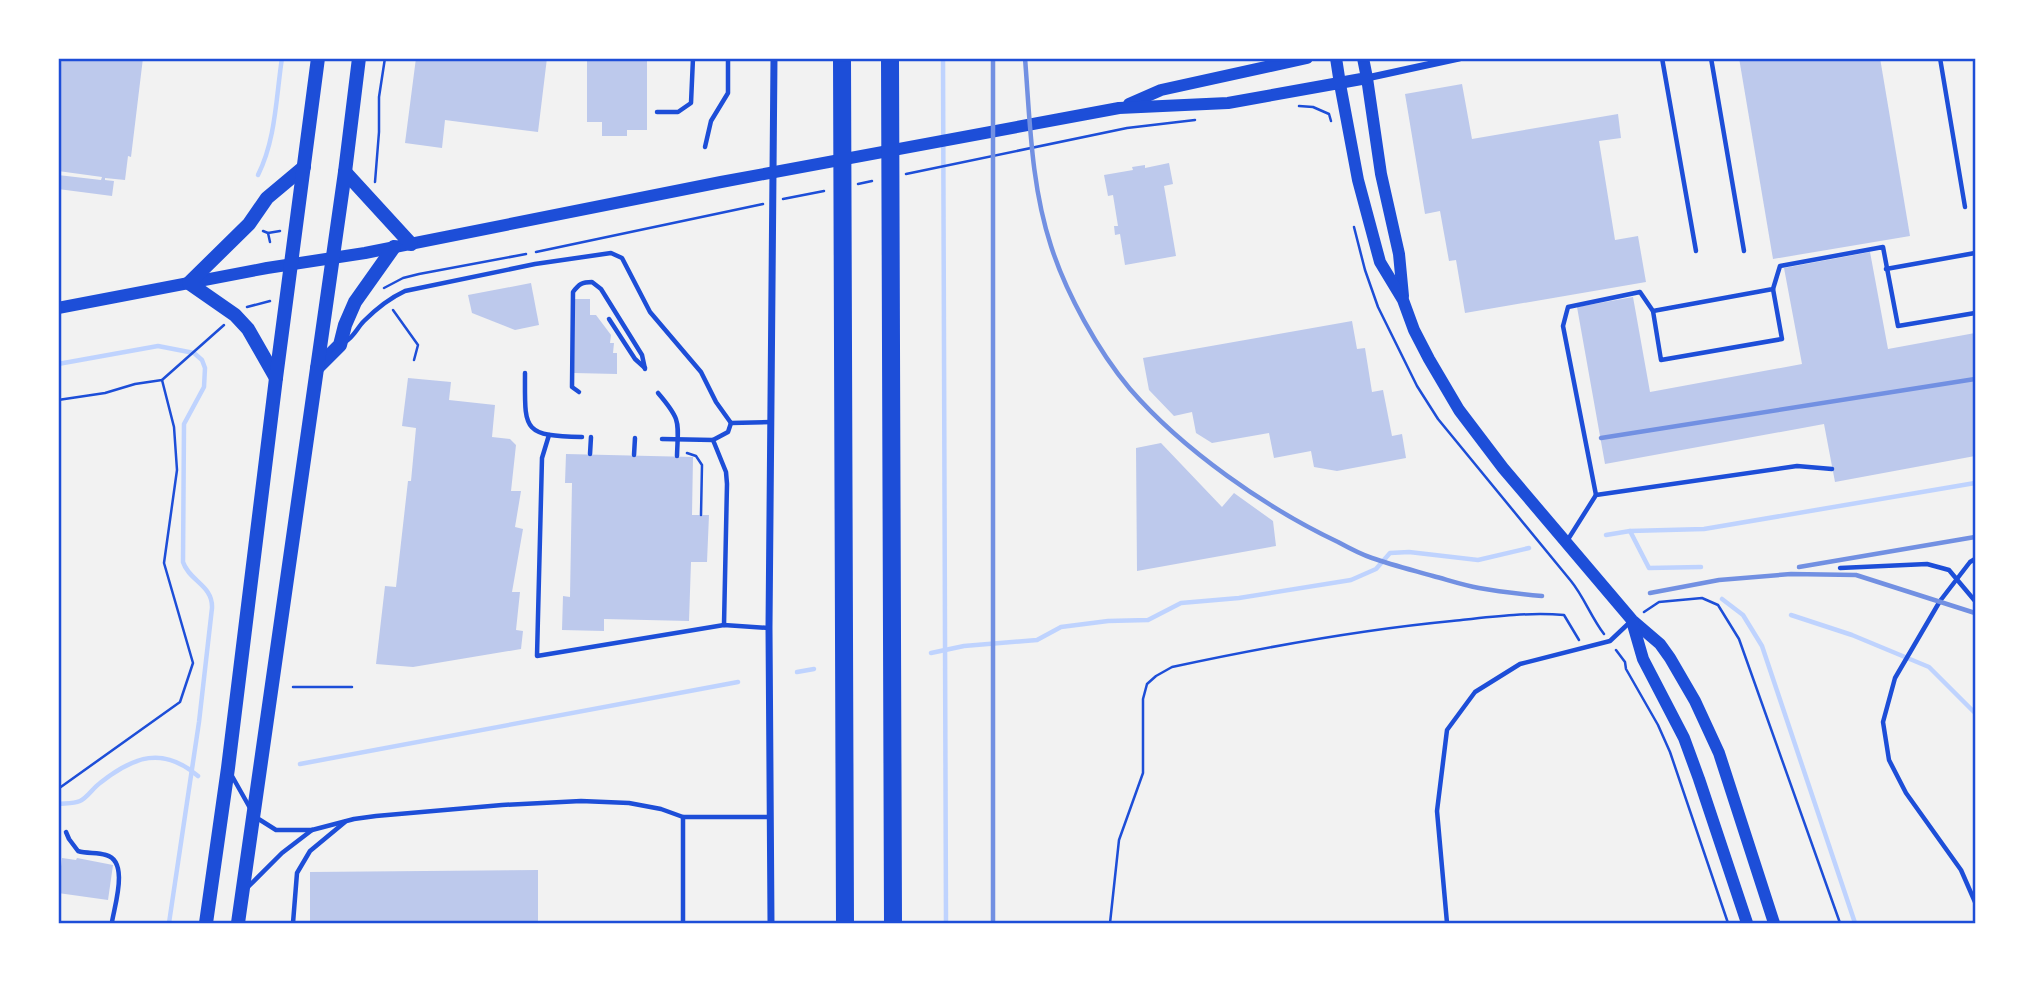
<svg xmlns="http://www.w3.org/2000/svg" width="2033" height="981" viewBox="0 0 2033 981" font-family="'Crimson Pro',serif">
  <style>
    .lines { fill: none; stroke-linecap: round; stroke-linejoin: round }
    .stream { stroke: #bfd3fe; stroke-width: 4.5 }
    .building { fill: #bdc9ec }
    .path { stroke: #1d4ed8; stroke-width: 2.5 }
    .service { stroke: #1d4ed8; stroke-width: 4.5 }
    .minor { stroke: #1d4ed8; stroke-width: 7 }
    .tertiary { stroke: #1d4ed8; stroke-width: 12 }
    .secondary { stroke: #1d4ed8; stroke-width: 12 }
    .primary { stroke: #1d4ed8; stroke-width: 14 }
    .motorway { stroke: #1d4ed8; stroke-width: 18 }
    .rail { stroke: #7290e2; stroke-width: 4.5 }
    .neatline { fill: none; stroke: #1d4ed8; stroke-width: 2.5 }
  </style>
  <rect width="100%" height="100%" fill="#f2f2f2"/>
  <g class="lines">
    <g class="stream">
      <polyline points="943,58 946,923"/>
      <path d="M258 175C276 139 276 97 282 58"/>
      <path d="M58 364 158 346 194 353 202 360 205 368 204 387 184 424 183 562C189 581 213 585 212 608L199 722 169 923"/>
      <polyline points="1630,531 1649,568 1701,567"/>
      <polyline points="1606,535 1630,531 1704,529 1975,483"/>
      <polyline points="1722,599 1743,615 1762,646 1855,923"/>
      <polyline points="1791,615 1852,635 1929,667 1975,713"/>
      <polyline points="931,653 964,646 1037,640 1061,627 1108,621 1148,620 1181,603 1239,598 1351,580 1376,569 1390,553 1409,552 1478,560 1529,548"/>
      <polyline points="797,672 814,669"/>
      <polyline points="300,764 738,682"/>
      <path d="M58 804C64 803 73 804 80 801 87 798 93 788 100 783 134 756 163 746 198 776"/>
    </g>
  </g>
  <g class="building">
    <polygon points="58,58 143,58 131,157 128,156 125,180 105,178 105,180 114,181 112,196 58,189 58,175 101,180 102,177 58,171"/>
    <polygon points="416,58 547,58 538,132 445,120 442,148 405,143"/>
    <polygon points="587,58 647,58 647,130 627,130 627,136 602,136 602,122 587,122"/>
    <polygon points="1739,58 1880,58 1910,236 1773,259"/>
    <polygon points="1462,84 1472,139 1618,114 1621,138 1599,141 1615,240 1638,236 1646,282 1465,313 1456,260 1449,261 1440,211 1425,214 1405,94"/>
    <polygon points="1169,163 1173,184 1164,186 1176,256 1125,265 1120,234 1115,235 1114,226 1118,226 1113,195 1108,196 1104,175 1133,170 1132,167 1145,165 1145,168"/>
    <polygon points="1870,252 1888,349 1975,333 1975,456 1835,482 1824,424 1605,464 1577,307 1633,297 1650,392 1802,364 1784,268"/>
    <polygon points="531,283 539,325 515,330 472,313 468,295"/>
    <polygon points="575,299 590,299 590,315 596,315 611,335 610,343 614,343 613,353 617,353 617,374 574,373"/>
    <polygon points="1352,321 1357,349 1365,348 1372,392 1383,390 1392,436 1402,434 1406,458 1337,471 1314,467 1311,451 1274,458 1269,433 1212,443 1196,433 1192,412 1174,416 1149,390 1143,358"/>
    <polygon points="408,378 451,382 449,400 495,405 492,437 510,439 516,445 511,491 521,491 515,527 523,529 512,592 520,592 516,630 523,631 521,649 413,667 376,664 385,586 396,587 408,481 411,481 416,428 402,426"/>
    <polygon points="1161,443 1222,507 1234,493 1273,521 1276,546 1137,571 1136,448"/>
    <polygon points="566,454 693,457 692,515 709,515 707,562 691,562 689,621 604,619 604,631 562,630 563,596 570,597 572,483 565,483"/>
    <polygon points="62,858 76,860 77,858 113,865 108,900 58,893"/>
    <polygon points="538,870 538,923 310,923 310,872"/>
  </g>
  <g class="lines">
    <g class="path">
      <polyline points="1299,106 1313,107 1329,114 1331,121"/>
      <polyline points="906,174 1127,128 1195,120"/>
      <polyline points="375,182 379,132 379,97 385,58"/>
      <polyline points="858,184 872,181"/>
      <polyline points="783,199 824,191"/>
      <path d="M1354 227 1365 270 1378 307 1417 386 1438 419 1571 581C1584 597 1591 617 1604 634"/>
      <polyline points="263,231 268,233 280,231"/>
      <polyline points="268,233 270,242"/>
      <polyline points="536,252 763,204"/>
      <polyline points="384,288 403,278 419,274 526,254"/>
      <polyline points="247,307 270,301"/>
      <polyline points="393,310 418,345 414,360"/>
      <polyline points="58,400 105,393 135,384 162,380 224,325"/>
      <polyline points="687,453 696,456 702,465 701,515"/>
      <polyline points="1644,612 1659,602 1702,598 1718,605 1739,639 1840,923"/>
      <polyline points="1616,650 1625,662 1626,669 1658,725 1670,752 1728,923"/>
      <polyline points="293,687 352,687"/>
      <polyline points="58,789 180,702 193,663 164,563 177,470 174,427 162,380"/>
      <path d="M1110 923 1119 840 1143 773V699L1147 684 1156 676 1172 667C1265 647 1358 630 1452 621 1489 617 1527 612 1564 615L1579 640"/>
    </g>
    <g class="service">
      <polyline points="1662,58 1696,251"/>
      <polyline points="1711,58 1744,251"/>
      <polyline points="1940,58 1965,207"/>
      <polyline points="657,112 678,112 691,103 693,58"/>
      <polyline points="705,147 711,121 728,93 728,58"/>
      <polyline points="1886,269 1975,253"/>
      <polyline points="1653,311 1661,360 1782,339 1773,289"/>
      <polyline points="609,319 635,359 645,368"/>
      <path d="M345 342C354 337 357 328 364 321 376 309 390 298 405 291L535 264 611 253 622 258 650 312 701 372 716 402 731 423"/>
      <path d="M525 373C525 429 521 436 582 437"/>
      <path d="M579 392 572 387 573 292C579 284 582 282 592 282L601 289 642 355 645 369"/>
      <path d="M658 393C682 421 678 422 677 456"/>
      <polyline points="731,423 771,422"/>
      <polyline points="549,435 542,458 537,656 724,625 769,628"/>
      <polyline points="662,439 713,440"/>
      <polyline points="590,454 591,437"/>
      <polyline points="634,455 635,438"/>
      <polyline points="1596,495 1563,326 1568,307 1640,292 1653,311 1773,289 1780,266 1883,247 1898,326 1975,313"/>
      <polyline points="1567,541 1596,495 1797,466 1832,469"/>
      <polyline points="1975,559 1970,562 1940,601 1895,678 1883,722 1889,760 1906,793 1961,870 1975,902"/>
      <polyline points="1840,568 1927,564 1949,570 1975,601"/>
      <polyline points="724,625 727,484 726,472 713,440 728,432 731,423"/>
      <polyline points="232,776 250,808"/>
      <polyline points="683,817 683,923"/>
      <polyline points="257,818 276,830 312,830 354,819 376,816 502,805 581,801 629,803 661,809 683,817 770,817"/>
      <path d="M66 832 69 839 78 851C87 854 97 852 106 855 129 861 115 904 112 922"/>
      <polyline points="248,887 282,853 312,830"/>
      <polyline points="293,923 297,873 310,851 345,822"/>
      <polyline points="1447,923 1437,811 1447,730 1475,692 1520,664 1610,641 1629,623"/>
    </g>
    <g class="minor">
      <polyline points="1367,78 1459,58"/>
      <polyline points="771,923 769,628 774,58"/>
    </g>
    <g class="tertiary">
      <polyline points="1367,78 1381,174 1399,254 1403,296"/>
      <polyline points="1340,84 1358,180 1380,262 1403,300 1414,330 1429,359 1459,410 1503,468 1632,620 1660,644 1670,658 1695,701 1719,753 1774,923"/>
      <polyline points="1632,621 1643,659 1684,738 1699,779 1747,923"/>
    </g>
    <g class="secondary">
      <polyline points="1336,58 1340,84"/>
      <polyline points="1129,104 1161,90 1307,58"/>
      <polyline points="58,308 267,268 365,253 721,182 1119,108 1228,103 1367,78 1363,58"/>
    </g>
    <g class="primary">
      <polyline points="345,172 411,244"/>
      <polyline points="317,368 340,345 345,325 355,302 394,247"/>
      <polyline points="276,378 248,329 235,315 189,283 249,224 267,198 304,167"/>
      <polyline points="206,923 228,768 276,378 318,58"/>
      <polyline points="238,923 345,172 359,58"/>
    </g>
    <g class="motorway">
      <polyline points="842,58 845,923"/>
      <polyline points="890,58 893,923"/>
    </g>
    <g class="rail">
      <polyline points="993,58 993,923"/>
      <path d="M1025 58C1030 121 1031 185 1051 246 1066 293 1098 351 1130 389 1183 450 1266 508 1338 542 1349 548 1360 554 1372 558 1392 565 1412 570 1433 576 1448 580 1463 585 1479 588 1500 592 1521 594 1542 596"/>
      <polyline points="1601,438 1975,379"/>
      <polyline points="1799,567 1975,537"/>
      <polyline points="1650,593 1719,580 1791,574 1856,575 1975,613"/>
    </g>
  </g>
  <rect width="2033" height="981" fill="none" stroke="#ffffff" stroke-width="119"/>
  <rect x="60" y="60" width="1914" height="862" class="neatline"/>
</svg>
